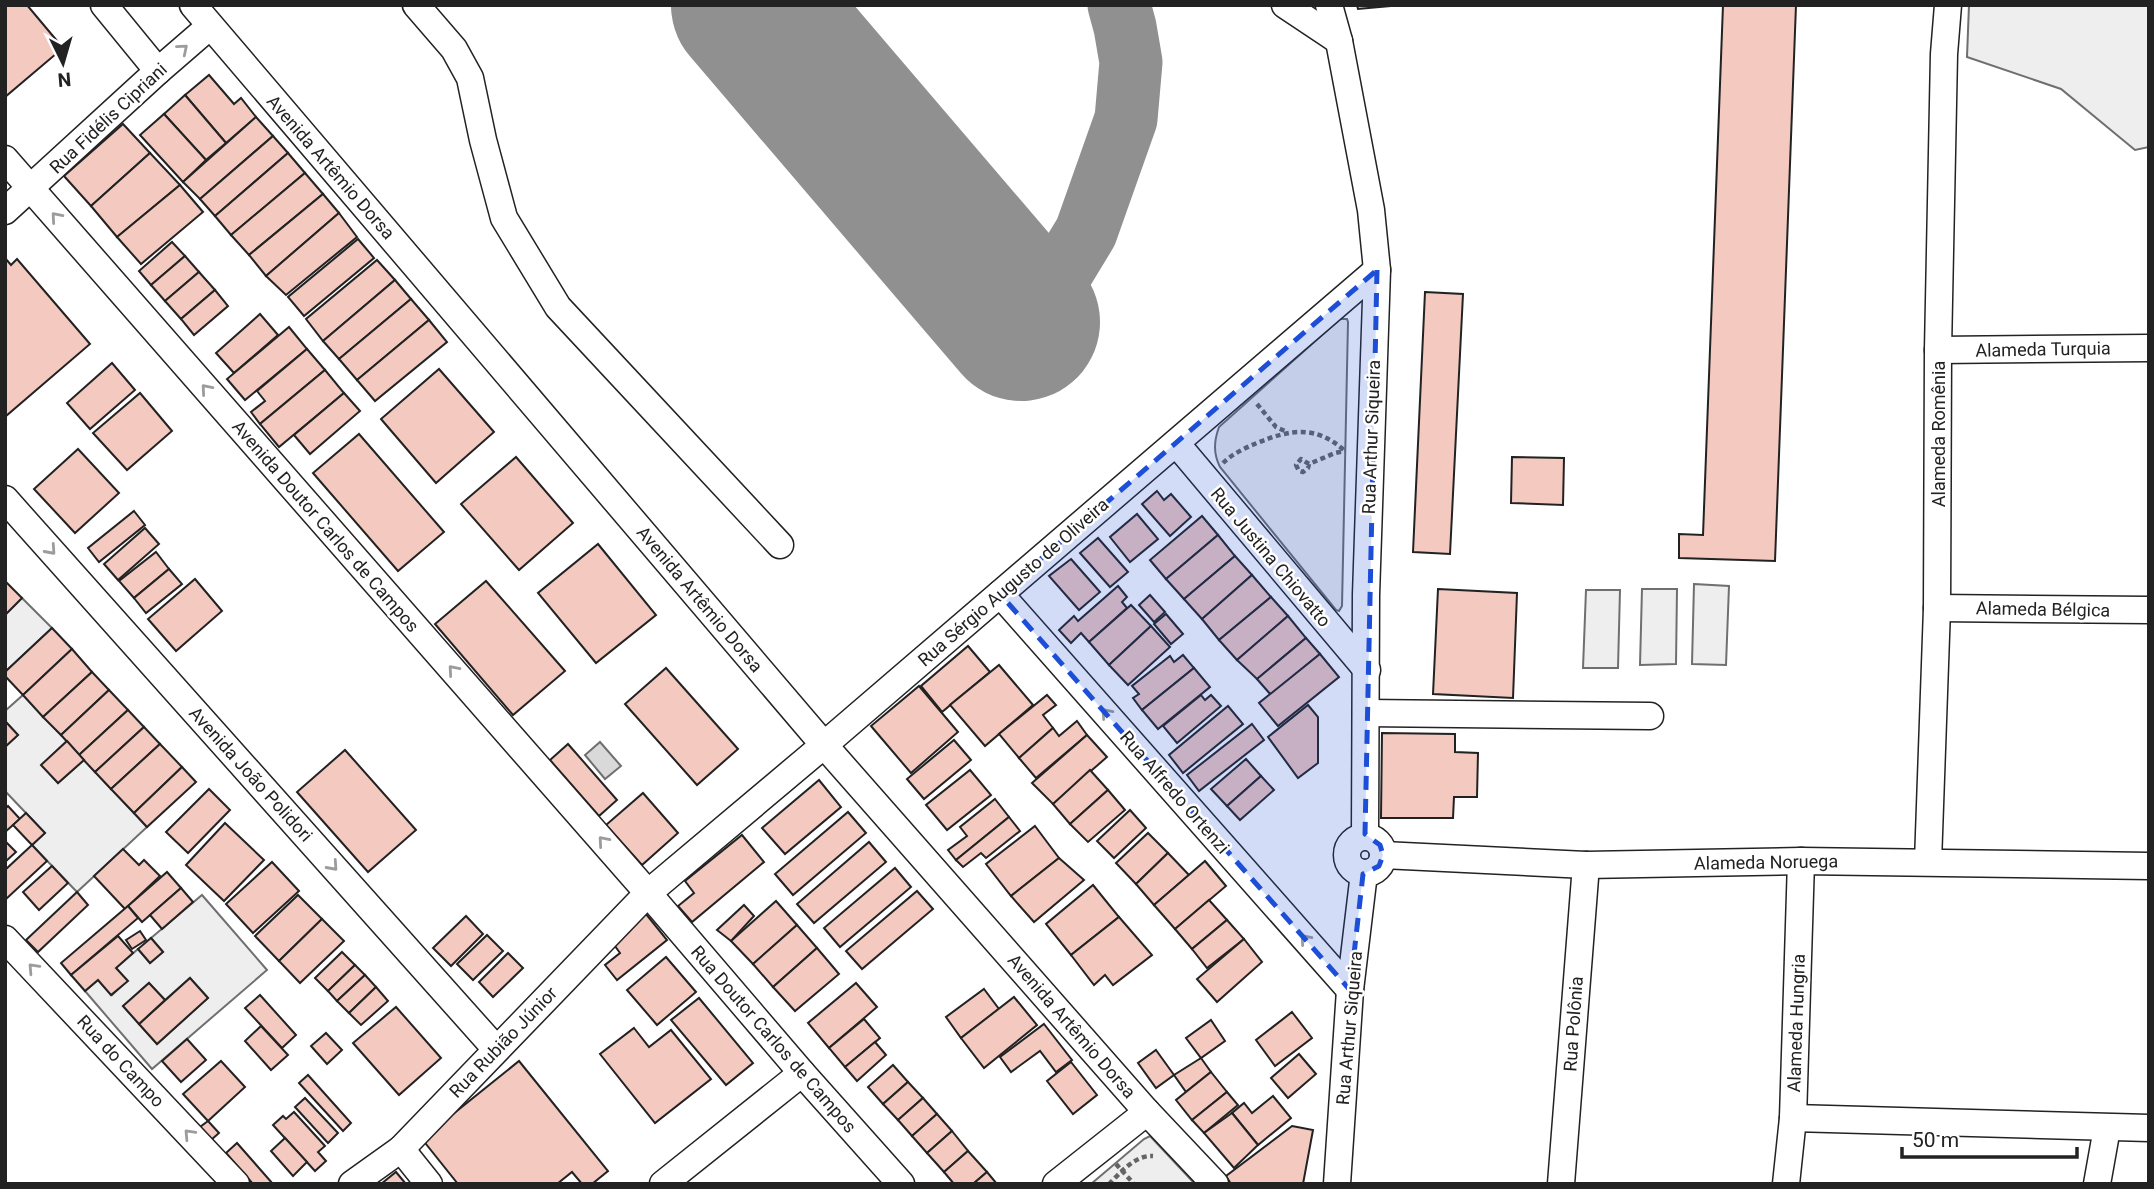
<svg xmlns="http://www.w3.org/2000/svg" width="2154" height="1189" viewBox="0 0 2154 1189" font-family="Roboto,sans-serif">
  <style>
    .green { fill: #eee; stroke: #6f6f6f; stroke-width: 2; fill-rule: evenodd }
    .water { fill: #d9d9d9; stroke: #6f6f6f; stroke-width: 2 }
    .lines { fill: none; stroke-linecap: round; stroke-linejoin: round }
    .taxiway { stroke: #909090; stroke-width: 63 }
    .runway { stroke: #909090; stroke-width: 158 }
    .building { fill: #f3c9c0; stroke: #222; stroke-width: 2 }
    .minor-casing { stroke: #222; stroke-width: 29 }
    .path { stroke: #646464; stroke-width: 4.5; stroke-dasharray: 5 3.5; stroke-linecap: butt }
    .minor { stroke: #fff; stroke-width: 26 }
    .oneway { stroke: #9c9c9c }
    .marked { fill: #1d4ed8; fill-opacity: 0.2; stroke: #1d4ed8; stroke-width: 5; stroke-dasharray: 14 9; stroke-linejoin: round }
    .labels { text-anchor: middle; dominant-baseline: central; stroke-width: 5; stroke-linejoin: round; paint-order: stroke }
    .street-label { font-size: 18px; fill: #222; stroke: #fff }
  </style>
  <rect width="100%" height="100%" fill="#fff"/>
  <g class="green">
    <polygon points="1969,5 2149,5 2149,147 2135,150 2061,89 1967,57"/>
    <path d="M1340 319H1347L1348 322 1342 606 1339 611 1336 610 1220 467C1213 453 1214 441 1219 427Z"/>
    <polygon points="1694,584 1729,586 1726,665 1692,664"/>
    <polygon points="1642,589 1677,589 1676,664 1640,665"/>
    <polygon points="1586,590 1620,590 1618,668 1583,668"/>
    <polygon points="22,598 52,628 5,672 5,615"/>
    <polygon points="23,695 67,741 42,765 58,783 84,760 147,827 77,892 32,845 45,833 5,791 5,747 18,735 5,721 5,711"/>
    <path d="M202 895 267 970 152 1069 85 991 98 980 112 995 127 981 116 968 138 949 150 963 163 952 151 938ZM190 978 208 998 157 1044 123 1006 149 983 165 1000Z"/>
    <polygon points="1150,1136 1195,1184 1091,1184 1144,1139"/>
  </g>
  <polygon class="water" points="600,742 621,766 605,779 585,755"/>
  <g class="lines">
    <polyline class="taxiway" points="1021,322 1063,270 1086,232 1126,119 1131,62 1125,27 1119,5"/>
    <polyline class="runway" points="750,5 1021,322"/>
  </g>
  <g class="building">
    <polygon points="5,5 27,5 63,48 5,97"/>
    <polygon points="1357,5 1390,5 1390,6 1358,9"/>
    <polygon points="1723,5 1796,5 1775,561 1679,558 1679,534 1703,535"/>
    <polygon points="209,75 234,104 241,98 256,117 226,143 185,95"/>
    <polygon points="185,95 226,143 206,160 164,114"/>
    <polygon points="164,114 206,160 183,182 140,135"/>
    <polygon points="256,117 273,136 200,199 183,182"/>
    <polygon points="123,124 150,153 91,206 64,176"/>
    <polygon points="273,136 288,153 215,216 200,199"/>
    <polygon points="150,153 180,185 117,237 91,206"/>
    <polygon points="288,153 305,173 231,235 215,216"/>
    <polygon points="305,173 323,194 249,255 231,235"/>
    <polygon points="180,185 203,212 141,264 117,237"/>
    <polygon points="323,194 339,213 266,276 249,255"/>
    <polygon points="339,213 357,237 286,295 266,276"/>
    <polygon points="358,239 374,258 304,316 288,297"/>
    <polygon points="172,242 185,256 151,285 139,271"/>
    <polygon points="185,256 199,272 165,301 151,285"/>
    <polygon points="5,258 11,265 17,259 90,344 6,416"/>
    <polygon points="377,260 395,280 323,341 306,319"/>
    <polygon points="199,272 215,290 181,319 165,301"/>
    <polygon points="395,280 411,299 339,359 323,341"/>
    <polygon points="215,290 228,306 194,335 181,319"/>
    <polygon points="1425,292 1463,294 1450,554 1413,552"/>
    <polygon points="411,299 429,320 357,380 339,359"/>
    <polygon points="260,314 278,335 234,373 216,353"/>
    <polygon points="429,320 447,342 375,401 357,380"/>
    <polygon points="289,327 307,349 245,400 227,379"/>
    <polygon points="307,349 325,370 260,424 251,412 265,401 257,391"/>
    <polygon points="112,363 135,390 90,429 67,403"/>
    <polygon points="439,369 494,432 436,483 381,419"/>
    <polygon points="325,370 344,393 279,447 260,424"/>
    <polygon points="140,393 172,431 127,470 93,433"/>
    <polygon points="344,393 360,411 310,454 294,435"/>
    <polygon points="359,434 444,532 398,571 313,473"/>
    <polygon points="78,449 119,493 75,533 34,489"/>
    <polygon points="516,457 573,523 519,570 461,504"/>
    <polygon points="1512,457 1564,458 1563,505 1511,503"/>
    <polygon points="1157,491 1164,500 1171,494 1191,517 1170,536 1142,504"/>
    <polygon points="134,511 145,525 99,562 88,548"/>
    <polygon points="1137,514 1158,539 1130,562 1110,537"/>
    <polygon points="1202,516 1218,535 1166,579 1150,560"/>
    <polygon points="145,528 159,544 118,580 104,564"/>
    <polygon points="1218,535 1235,556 1184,599 1166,579"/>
    <polygon points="1098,538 1128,572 1110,587 1080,553"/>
    <polygon points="598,544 656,615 596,663 538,593"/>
    <polygon points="156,552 169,569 134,598 119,581"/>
    <polygon points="1235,556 1252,575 1202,619 1184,599"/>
    <polygon points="1071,559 1100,592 1079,610 1049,576"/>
    <polygon points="169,569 182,584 146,613 134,598"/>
    <polygon points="1252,575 1271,597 1219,640 1202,619"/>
    <polygon points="195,579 222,611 176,651 148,619"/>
    <polygon points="5,581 22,598 5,615"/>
    <polygon points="486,581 565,671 513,715 435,624"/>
    <polygon points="1118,586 1127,597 1122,602 1127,608 1089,642 1081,633 1071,643 1059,630 1074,616 1078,621"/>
    <polygon points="1438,589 1517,593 1513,698 1433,694"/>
    <polygon points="1150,595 1165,612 1154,622 1139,605"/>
    <polygon points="1271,597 1288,616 1237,660 1219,640"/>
    <polygon points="1131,605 1151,626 1109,665 1089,642"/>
    <polygon points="1166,614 1183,634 1171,644 1154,624"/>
    <polygon points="1288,616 1306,638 1257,679 1237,660"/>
    <polygon points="1151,626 1170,647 1128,685 1109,665"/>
    <polygon points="52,628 72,649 23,695 5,676 5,672"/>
    <polygon points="1306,638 1320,654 1271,695 1257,679"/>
    <polygon points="968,646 990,672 942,712 921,686"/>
    <polygon points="72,649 92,672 43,717 23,695"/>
    <polygon points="1320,654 1339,677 1278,726 1259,703"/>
    <polygon points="1183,655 1194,668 1142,710 1133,698 1139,694 1132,686 1170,656 1174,662"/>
    <polygon points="999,665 1033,705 985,746 950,705"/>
    <polygon points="666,668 738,749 697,785 625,704"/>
    <polygon points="1194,668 1210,687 1158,729 1142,710"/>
    <polygon points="92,672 109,690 61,735 43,717"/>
    <polygon points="919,686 958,732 911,773 871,726"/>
    <polygon points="109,690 128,710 79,755 61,735"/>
    <polygon points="1047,695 1056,705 1043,715 1053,728 1019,758 999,734"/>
    <polygon points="1201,695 1205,700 1211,695 1221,706 1177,743 1163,726"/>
    <polygon points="1308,705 1318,717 1318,763 1298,778 1268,737"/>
    <polygon points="1228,706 1243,724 1183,773 1169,755"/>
    <polygon points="128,710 144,727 95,772 79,755"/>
    <polygon points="5,721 18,735 5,747"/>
    <polygon points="1077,721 1087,735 1036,778 1019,758 1053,728 1059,736"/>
    <polygon points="1252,724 1264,740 1199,791 1187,775"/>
    <polygon points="144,727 160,744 111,789 95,772"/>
    <polygon points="1382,733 1455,734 1455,752 1478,753 1477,797 1454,797 1453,818 1381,818"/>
    <polygon points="1087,735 1107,757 1053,804 1032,783"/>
    <polygon points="954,740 971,760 924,799 907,779"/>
    <polygon points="67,741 84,760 58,783 41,765"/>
    <polygon points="160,744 182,767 134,813 111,789"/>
    <polygon points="568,744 617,800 599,816 550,760"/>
    <polygon points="345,750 416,830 368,872 297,792"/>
    <polygon points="1246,759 1261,776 1227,806 1211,789"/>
    <polygon points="182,767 196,782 147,827 134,813"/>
    <polygon points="970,770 991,795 947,830 926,805"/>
    <polygon points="1090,770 1108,790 1070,824 1053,804"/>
    <polygon points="1261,776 1274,790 1240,820 1227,806"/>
    <polygon points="819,780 841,807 785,854 762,828"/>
    <polygon points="209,789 230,810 188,853 166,832"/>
    <polygon points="1108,790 1125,810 1088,842 1070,824"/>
    <polygon points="643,793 678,833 642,865 606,825"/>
    <polygon points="995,799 1009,817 956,860 948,850 967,836 960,827"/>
    <polygon points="8,806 20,819 5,832 5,809"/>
    <polygon points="1130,810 1146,828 1114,858 1097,841"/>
    <polygon points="848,812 866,833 793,895 775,874"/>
    <polygon points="26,813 45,833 32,845 13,825"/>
    <polygon points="1009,817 1020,831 986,858 981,853 963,867 956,860"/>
    <polygon points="225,823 264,860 224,901 186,865"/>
    <polygon points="1035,826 1059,858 1011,896 986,864"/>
    <polygon points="1148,833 1168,853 1136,884 1116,863"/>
    <polygon points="742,835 764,862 692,922 678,906 694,893 685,881"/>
    <polygon points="5,841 16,852 5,862"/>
    <polygon points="869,842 886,862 814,923 797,904"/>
    <polygon points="32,845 47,861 5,900 5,870"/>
    <polygon points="123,849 139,865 144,860 160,876 125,909 94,876"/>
    <polygon points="1168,853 1189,875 1154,905 1136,884"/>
    <polygon points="1059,858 1084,880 1034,922 1011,896"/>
    <polygon points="1205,861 1226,886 1175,929 1154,905"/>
    <polygon points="272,862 299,891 253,933 226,904"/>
    <polygon points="52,866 68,883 39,910 23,892"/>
    <polygon points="895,868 911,887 840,947 824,928"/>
    <polygon points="167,872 181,888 142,922 128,906"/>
    <polygon points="1093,885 1119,917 1071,955 1046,924"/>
    <polygon points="181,888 193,902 162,929 150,915"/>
    <polygon points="917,891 933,909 862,969 846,951"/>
    <polygon points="77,892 88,905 38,952 26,940"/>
    <polygon points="298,895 322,919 279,961 255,936"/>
    <polygon points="1209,900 1227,920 1192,949 1175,929"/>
    <polygon points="776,901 797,925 753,964 731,941"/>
    <polygon points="744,905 754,916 731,941 717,930"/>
    <polygon points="128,906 138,918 71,975 61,963"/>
    <polygon points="646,914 667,940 617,980 605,965 620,953 612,942"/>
    <polygon points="466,916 483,934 451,966 433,948"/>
    <polygon points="1119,917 1152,955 1113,985 1105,975 1094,985 1071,955"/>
    <polygon points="322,919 344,941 300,983 279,961"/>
    <polygon points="1227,920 1244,939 1207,968 1192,949"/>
    <polygon points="797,925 817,948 773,987 753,964"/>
    <polygon points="140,931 146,940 132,949 126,940"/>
    <polygon points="487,935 503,951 473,980 457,964"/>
    <polygon points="118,936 133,953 116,968 128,981 111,995 98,980 85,991 71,975"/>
    <polygon points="151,938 163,952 150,963 138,949"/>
    <polygon points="1244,939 1262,962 1217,1002 1197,979"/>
    <polygon points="817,948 839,974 795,1011 773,987"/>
    <polygon points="342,952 355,965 328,991 315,978"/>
    <polygon points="508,953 523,968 493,997 479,982"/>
    <polygon points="666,957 696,992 657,1025 627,990"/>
    <polygon points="355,965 365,975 337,1001 328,991"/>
    <polygon points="365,975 376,987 349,1013 337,1001"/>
    <polygon points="190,978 208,998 157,1044 139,1024"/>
    <polygon points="149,983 165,1000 139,1024 123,1006"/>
    <polygon points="856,983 877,1007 829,1048 808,1023"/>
    <polygon points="376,987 388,1001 361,1025 349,1013"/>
    <polygon points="984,989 999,1009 961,1038 946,1017"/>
    <polygon points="260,995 296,1035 282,1048 245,1008"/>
    <polygon points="1014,997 1037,1025 984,1068 961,1038"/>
    <polygon points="699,998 753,1063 726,1085 671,1020"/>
    <polygon points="396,1007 441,1058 399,1095 353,1043"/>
    <polygon points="1292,1012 1312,1038 1275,1066 1256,1040"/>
    <polygon points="864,1019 880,1038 845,1067 829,1048"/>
    <polygon points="1211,1020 1225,1041 1201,1058 1186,1038"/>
    <polygon points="1044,1024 1072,1060 1056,1072 1040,1051 1011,1072 1000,1057"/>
    <polygon points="261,1026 288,1055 271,1070 245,1041"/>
    <polygon points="634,1028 649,1047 671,1030 711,1079 655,1123 600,1054"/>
    <polygon points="326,1033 342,1050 327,1064 311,1046"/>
    <polygon points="187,1039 206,1060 181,1082 162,1061"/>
    <polygon points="875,1042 886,1055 857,1081 845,1067"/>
    <polygon points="1156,1050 1174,1075 1156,1088 1138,1063"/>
    <polygon points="1299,1054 1316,1074 1288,1098 1271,1078"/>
    <polygon points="1201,1058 1211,1072 1186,1092 1174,1075"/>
    <polygon points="221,1061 245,1087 208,1121 183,1094"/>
    <polygon points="519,1061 608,1171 592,1184 582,1184 572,1172 557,1184 458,1184 422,1139"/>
    <polygon points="1071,1062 1097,1095 1073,1114 1047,1081"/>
    <polygon points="893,1065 908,1082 883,1104 868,1087"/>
    <polygon points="1211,1072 1227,1092 1192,1120 1176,1100"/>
    <polygon points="308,1075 351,1123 343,1131 299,1083"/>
    <polygon points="908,1082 923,1098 898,1120 883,1104"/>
    <polygon points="1227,1092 1238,1105 1204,1133 1192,1120"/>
    <polygon points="1273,1096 1291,1118 1258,1145 1232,1113 1244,1103 1252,1113"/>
    <polygon points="305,1098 338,1133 328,1143 295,1107"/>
    <polygon points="923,1098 937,1114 912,1136 898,1120"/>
    <polygon points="294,1112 325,1146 318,1152 326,1161 315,1171 273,1125 283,1116 286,1119"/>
    <polygon points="1232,1113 1258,1145 1234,1168 1204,1133"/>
    <polygon points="937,1114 952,1131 927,1153 912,1136"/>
    <polygon points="208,1121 219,1133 211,1140 200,1127"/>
    <polygon points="1292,1126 1313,1130 1303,1184 1231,1184 1226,1176"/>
    <polygon points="952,1131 968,1151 944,1172 927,1153"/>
    <polygon points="285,1138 307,1162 293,1176 271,1151"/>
    <polygon points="237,1143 273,1184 253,1184 226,1153"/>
    <polygon points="968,1151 987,1172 973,1184 954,1184 944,1172"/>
    <polygon points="396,1172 406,1184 381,1184"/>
    <polygon points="987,1172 997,1184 973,1184"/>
  </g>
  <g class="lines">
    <defs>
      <g id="minor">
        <polyline points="104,5 158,71"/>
        <polyline points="193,5 824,745 1147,1112 1215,1184"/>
        <polyline points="416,5 454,49 470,78 483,140 504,218 558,307 780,545"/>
        <polyline points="1285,5 1339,41"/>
        <polyline points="1329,5 1339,41 1371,210 1377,270 1366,595 1365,836"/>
        <polyline points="5,159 648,893 802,1073 901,1184"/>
        <polyline points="5,211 158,71 210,26"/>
        <polyline points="1938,350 2149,348"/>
        <polyline points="1176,443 1367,670"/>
        <polyline points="5,499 496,1049"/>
        <polyline points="1000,594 1350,990"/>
        <polyline points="1937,608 2149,610"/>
        <polyline points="1366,713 1650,716"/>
        <circle cx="1365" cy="855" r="18"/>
        <polyline points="1383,855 1586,865 1801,861 2149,866"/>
        <polyline points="1928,862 1937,608 1938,350 1944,54 1948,5"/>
        <polyline points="5,939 236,1184"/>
        <polyline points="1793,1118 2149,1128"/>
        <polyline points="401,1149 429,1184"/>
        <polyline points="352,1184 401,1149 648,893 824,745 1377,270"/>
        <polyline points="663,1184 802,1073"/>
        <polyline points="1056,1184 1147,1112"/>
        <polyline points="1337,1184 1350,990 1364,873"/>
        <polyline points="1561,1184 1586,865"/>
        <polyline points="1786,1184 1793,1118 1801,861"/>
        <polyline points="2097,1184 2107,1128"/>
      </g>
    </defs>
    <use href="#minor" class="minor-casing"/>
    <g class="path">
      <polyline points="1257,404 1276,427 1285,431"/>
      <path d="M1223 463C1232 454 1245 448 1257 443 1291 429 1316 425 1345 451"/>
      <polyline points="1309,464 1301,459 1296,465 1299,471 1303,472 1308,468 1309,464 1335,453 1345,451"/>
      <polyline points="1116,1164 1134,1184"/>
      <path d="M1109 1184C1121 1172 1135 1155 1153 1156"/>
    </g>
    <use href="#minor" class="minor"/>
  </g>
  <defs><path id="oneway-chevron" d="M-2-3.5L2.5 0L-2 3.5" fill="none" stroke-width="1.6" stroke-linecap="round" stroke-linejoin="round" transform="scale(1.75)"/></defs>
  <g class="oneway">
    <use href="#oneway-chevron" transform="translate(183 49) rotate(-40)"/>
    <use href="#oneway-chevron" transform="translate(56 217) rotate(-131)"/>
    <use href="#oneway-chevron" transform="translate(206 389) rotate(-131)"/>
    <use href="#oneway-chevron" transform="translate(51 550) rotate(48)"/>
    <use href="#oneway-chevron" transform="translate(453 670) rotate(-131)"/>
    <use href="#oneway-chevron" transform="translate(1106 713) rotate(-131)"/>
    <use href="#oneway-chevron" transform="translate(603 841) rotate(-131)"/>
    <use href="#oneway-chevron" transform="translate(333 866) rotate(48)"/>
    <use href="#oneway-chevron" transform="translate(1305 939) rotate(-131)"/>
    <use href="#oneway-chevron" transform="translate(33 968) rotate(-133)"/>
    <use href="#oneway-chevron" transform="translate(189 1134) rotate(-133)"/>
  </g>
  <path class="marked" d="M1377 270 1365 834 1380 845 1383 855 1379 866 1363 874 1350 990 1000 594Z"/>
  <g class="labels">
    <g class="street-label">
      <text transform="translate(108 118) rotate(-43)">Rua Fidélis Cipriani</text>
      <text transform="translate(331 167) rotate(49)">Avenida Artêmio Dorsa</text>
      <text transform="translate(2043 349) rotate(-1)">Alameda Turquia</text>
      <text transform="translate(1938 434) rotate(-90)">Alameda Romênia</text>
      <text transform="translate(1371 437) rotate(-88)">Rua Arthur Siqueira</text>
      <text transform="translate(326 526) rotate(49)">Avenida Doutor Carlos de Campos</text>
      <text transform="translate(1271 557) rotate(50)">Rua Justina Chiovatto</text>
      <text transform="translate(1013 582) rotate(-41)">Rua Sérgio Augusto de Oliveira</text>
      <text transform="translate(700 599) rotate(50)">Avenida Artêmio Dorsa</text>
      <text transform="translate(2043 609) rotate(1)">Alameda Bélgica</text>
      <text transform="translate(251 774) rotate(48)">Avenida João Polidori</text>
      <text transform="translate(1175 792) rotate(49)">Rua Alfredo Ortenzi</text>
      <text transform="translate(1766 862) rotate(-1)">Alameda Noruega</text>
      <text transform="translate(1796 1023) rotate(-88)">Alameda Hungria</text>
      <text transform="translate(1573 1024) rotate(-86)">Rua Polônia</text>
      <text transform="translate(1072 1026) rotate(49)">Avenida Artêmio Dorsa</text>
      <text transform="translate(1349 1028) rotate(-85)">Rua Arthur Siqueira</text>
      <text transform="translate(774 1039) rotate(49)">Rua Doutor Carlos de Campos</text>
      <text transform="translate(503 1042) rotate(-46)">Rua Rubião Júnior</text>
      <text transform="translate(121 1061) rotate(47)">Rua do Campo</text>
    </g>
  </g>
  <rect width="2154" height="1189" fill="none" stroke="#222222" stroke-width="14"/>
  <g transform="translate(63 63) rotate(175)" stroke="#ffffff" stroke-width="5" paint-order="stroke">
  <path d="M0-5L12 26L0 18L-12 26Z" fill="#222222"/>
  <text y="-10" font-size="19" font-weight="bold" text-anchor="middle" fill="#222222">N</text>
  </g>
  <path d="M1902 1147v10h175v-10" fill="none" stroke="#222222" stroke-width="3.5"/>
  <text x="1912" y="1147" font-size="21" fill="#222222" stroke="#ffffff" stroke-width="5" paint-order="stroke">50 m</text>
</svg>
